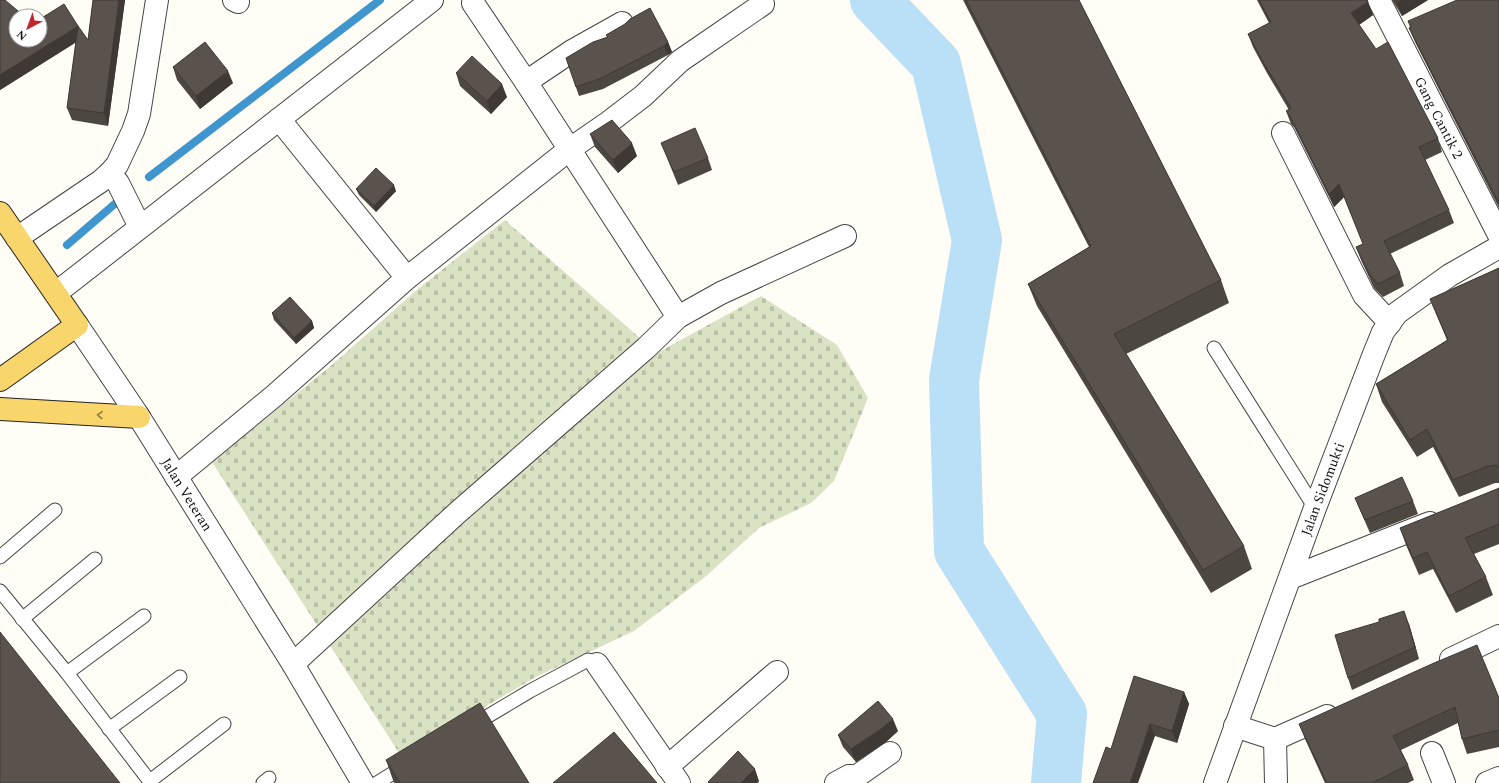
<svg xmlns="http://www.w3.org/2000/svg" width="1499" height="783" viewBox="0 0 1499 783" font-family="Spectral,serif">
  <style>
    .cemetery { fill: url(#cemetery-stones) }
    .lines { fill: none; stroke-linecap: round; stroke-linejoin: round }
    .stream { stroke: #3f96cf; stroke-width: 8 }
    .river { stroke: #b9e0f7; stroke-width: 50 }
    .service-casing { stroke: #444; stroke-width: 15 }
    .minor-casing { stroke: #444; stroke-width: 24 }
    .tertiary-casing { stroke: #444; stroke-width: 24 }
    .primary-casing { stroke: #222; stroke-width: 24 }
    .service { stroke: #fff; stroke-width: 13 }
    .minor { stroke: #fff; stroke-width: 22 }
    .tertiary { stroke: #fff; stroke-width: 22 }
    .primary { stroke: #f9d66b; stroke-width: 22 }
    .wall { fill: #4d4742 }
    .shaded-wall { fill: #3f3936 }
    .building { fill: #5a524d; stroke: #3f3936 }
    .oneway { stroke: #917d42 }
    .labels { text-anchor: middle; dominant-baseline: central; stroke-width: 4; stroke-linejoin: round; paint-order: stroke }
    .street-label { font-size: 14px; fill: #111; stroke: #fff }
  </style>
  <defs>
    <pattern id="cemetery-stones" width="16" height="16" patternUnits="userSpaceOnUse"><rect width="16" height="16" fill="#d9e3c4"/><path d="M2 7V4a2 2 0 0 1 4 0v3zM10 15v-3a2 2 0 0 1 4 0v3z" fill="#b9c2a7"/></pattern>
  </defs>
  <rect width="100%" height="100%" fill="#fffdf5"/>
  <polygon class="cemetery" points="505,220 657,353 761,296 837,345 868,398 834,481 811,503 759,528 705,577 634,631 536,677 401,756 212,462 332,365 419,288"/>
  <g class="lines">
    <g class="stream">
      <polyline points="149,177 380,0"/>
      <polyline points="67,245 117,202"/>
    </g>
    <polyline class="river" points="875,0 936,64 977,240 954,380 959,551 1062,714 1056,783"/>
    <defs>
      <g id="service">
        <polyline points="1214,348 1315,508"/>
        <polyline points="0,557 55,510"/>
        <polyline points="0,591 67,673 151,783"/>
        <polyline points="22,619 95,559"/>
        <polyline points="67,673 144,616"/>
        <polyline points="473,725 530,691 588,660 592,661 597,664"/>
        <polyline points="109,729 180,677"/>
        <polyline points="150,781 224,724"/>
        <polyline points="263,783 269,778"/>
        <polyline points="377,783 406,765"/>
      </g>
      <g id="minor">
        <polyline points="234,0 238,2"/>
        <path id="s1" d="M1379 0 1499 235"/>
        <polyline points="473,3 526,82 678,317"/>
        <polyline points="526,82 572,51 622,23"/>
        <polyline points="279,119 407,278"/>
        <polyline points="1283,133 1364,295 1390,323"/>
        <polyline points="110,173 118,183 140,227"/>
        <polyline points="17,238 101,181 110,173 117,165 133,131 139,114 157,0"/>
        <polyline points="56,293 432,0"/>
        <polyline points="176,477 274,396 407,278 570,149 609,122 643,96 680,61 763,4"/>
        <polyline points="1290,578 1430,523"/>
        <polyline points="1451,659 1499,636"/>
        <polyline points="293,664 457,513 646,348 678,317 721,293 845,236"/>
        <polyline points="597,664 679,783"/>
        <polyline points="1235,726 1275,739 1276,783"/>
        <polyline points="1275,739 1327,716"/>
        <polyline points="1432,753 1444,783"/>
        <polyline points="667,767 777,672"/>
        <polyline points="836,783 849,776 857,776 890,753"/>
        <polyline points="1487,783 1499,778"/>
      </g>
      <g id="tertiary">
        <path id="s2" d="M77 325 139 417 293 664 363 783"/>
        <path id="s3" d="M1215 783 1315 508 1374 354 1383 332 1397 313 1450 275 1499 247"/>
      </g>
      <g id="primary">
        <polyline points="0,213 77,325 0,380"/>
        <polyline points="0,409 139,417"/>
      </g>
    </defs>
    <use href="#service" class="service-casing"/>
    <use href="#minor" class="minor-casing"/>
    <use href="#tertiary" class="tertiary-casing"/>
    <use href="#primary" class="primary-casing"/>
    <use href="#service" class="service"/>
    <use href="#minor" class="minor"/>
    <use href="#tertiary" class="tertiary"/>
    <use href="#primary" class="primary"/>
  </g>
  <g class="wall">
    <polygon points="0,0 16,40 88,40 93,0 125,0 108,126 72,120 67,108 76,42 0,90"/>
    <polygon points="963,0 1079,0 1221,280 1229,303 1126,354 1244,546 1252,569 1211,593 1037,306 1028,284 1089,247"/>
    <polygon points="1257,0 1367,0 1373,15 1359,25 1438,138 1442,152 1425,160 1449,210 1454,223 1390,254 1400,273 1404,286 1383,297 1374,288 1361,260 1356,247 1363,244 1344,197 1334,207 1294,127 1291,124 1286,111 1289,110 1267,73 1253,47 1248,34 1269,23"/>
    <polygon points="1392,0 1428,0 1402,16"/>
    <polygon points="1499,0 1499,208 1415,42 1409,28 1410,27 1408,21"/>
    <polygon points="606,35 668,42 672,52 668,55 603,89 579,96 566,58 607,37"/>
    <polygon points="173,67 233,83 200,109 177,80"/>
    <polygon points="456,73 507,97 491,114 460,86"/>
    <polygon points="590,134 637,156 618,173 595,147"/>
    <polygon points="661,143 708,158 712,170 678,185"/>
    <polygon points="356,189 396,191 376,212 359,195"/>
    <polygon points="1499,268 1499,483 1495,483 1459,497 1433,447 1417,457 1382,402 1376,384 1447,340 1437,316 1430,299"/>
    <polygon points="272,313 312,321 314,328 296,344 274,320"/>
    <polygon points="1499,488 1499,544 1474,554 1486,577 1493,595 1456,613 1433,569 1419,575 1406,545 1400,528 1497,489"/>
    <polygon points="1355,498 1413,501 1418,514 1370,533 1360,510"/>
    <polygon points="1409,624 1419,659 1352,690 1348,678"/>
    <polygon points="1184,692 1189,704 1177,743 1155,736 1111,749"/>
    <polygon points="1499,698 1499,747 1467,754 1462,739 1458,723 1401,750 1408,765 1414,780 1408,783 1325,783 1305,739 1299,724"/>
    <polygon points="898,731 886,742 856,762 843,747 838,735"/>
    <polygon points="386,760 529,783 394,783"/>
  </g>
  <g class="shaded-wall">
    <polygon points="119,0 125,0 108,126 104,113"/>
    <polygon points="1402,0 1428,0 1402,16 1397,3"/>
    <polygon points="1368,2 1373,15 1356,27 1351,13"/>
    <polygon points="78,26 83,38 0,90 0,75"/>
    <polygon points="668,42 672,52 668,55 664,46"/>
    <polygon points="228,71 233,83 200,109 196,96"/>
    <polygon points="502,84 507,97 491,114 487,101"/>
    <polygon points="632,143 637,156 618,173 613,160"/>
    <polygon points="1339,184 1344,197 1334,207 1329,194"/>
    <polygon points="394,185 396,191 376,212 374,206"/>
    <polygon points="312,321 314,328 296,344 294,338"/>
    <polygon points="1404,611 1409,624 1419,659 1415,647"/>
    <polygon points="1184,692 1189,704 1177,743 1172,731"/>
    <polygon points="893,719 898,731 886,742 856,762 851,749"/>
    <polygon points="1150,724 1155,736 1138,783 1130,783"/>
    <polygon points="755,769 759,781 758,783 741,783"/>
  </g>
  <g class="building">
    <polygon points="0,0 5,0 24,16 16,16 16,40 40,40 40,19 64,4 78,26 0,75"/>
    <polygon points="93,0 119,0 104,113 67,108 78,26 88,40"/>
    <polygon points="966,0 1079,0 1221,280 1114,334 1244,546 1203,570 1028,284 1091,246"/>
    <polygon points="1259,0 1367,0 1368,2 1351,13 1376,49 1388,42 1438,138 1419,147 1449,210 1384,241 1400,273 1378,284 1370,275 1356,247 1363,244 1339,184 1329,194 1289,114 1286,111 1291,108 1262,60 1248,34 1271,22"/>
    <polygon points="1396,0 1402,0 1397,3"/>
    <polygon points="1457,0 1499,0 1499,203 1409,28 1411,27 1408,21"/>
    <polygon points="650,8 668,42 664,46 599,79 576,87 566,58 593,42 608,37 606,35 625,24 630,19"/>
    <polygon points="205,42 228,71 196,96 173,67"/>
    <polygon points="472,56 502,84 487,101 456,73"/>
    <polygon points="612,120 632,143 613,160 590,134"/>
    <polygon points="695,128 708,158 674,172 661,143"/>
    <polygon points="376,168 394,185 374,206 356,189"/>
    <polygon points="1499,268 1499,467 1495,465 1488,466 1453,480 1427,429 1410,440 1376,384 1448,340 1430,299"/>
    <polygon points="290,297 312,321 294,338 272,313"/>
    <polygon points="1402,477 1413,501 1365,520 1355,498"/>
    <polygon points="1499,488 1499,524 1465,538 1486,577 1449,596 1427,552 1413,558 1400,528 1497,489"/>
    <polygon points="1404,611 1415,647 1348,678 1335,635 1379,622 1379,619"/>
    <polygon points="0,632 120,783 0,783"/>
    <polygon points="1477,645 1499,698 1499,730 1462,739 1455,707 1393,736 1408,765 1372,783 1327,783 1299,724 1434,663"/>
    <polygon points="1134,676 1184,692 1172,731 1150,724 1130,783 1093,783 1106,747 1111,749"/>
    <polygon points="878,701 893,719 881,729 851,749 838,735"/>
    <polygon points="480,703 529,783 400,783 386,760"/>
    <polygon points="614,732 657,783 553,783"/>
    <polygon points="738,751 755,769 741,783 709,783 708,782"/>
  </g>
  <defs><path id="oneway-chevron" d="M-2-3.5L2.5 0L-2 3.5" fill="none" stroke-width="1.6" stroke-linecap="round" stroke-linejoin="round"/></defs>
  <use class="oneway" href="#oneway-chevron" transform="translate(100 415) rotate(-177)"/>
  <g class="labels">
    <g class="street-label">
      <text stroke="none"><textPath href="#s1" startOffset="132">Gang Cantik 2</textPath></text>
      <text stroke="none"><textPath href="#s3" startOffset="313">Jalan Sidomukti</textPath></text>
      <text stroke="none"><textPath href="#s2" startOffset="202">Jalan Veteran</textPath></text>
    </g>
  </g>
  <g transform="translate(28 28) rotate(221)"><circle r="19" fill="#ffffff" stroke="#a0a0a0"/>
  <path d="M0-3L7 15L0 10L-7 15Z" fill="#c4262e"/>
  <text y="-6" font-size="11" font-weight="bold" text-anchor="middle" fill="#111111">N</text>
  </g>
</svg>
